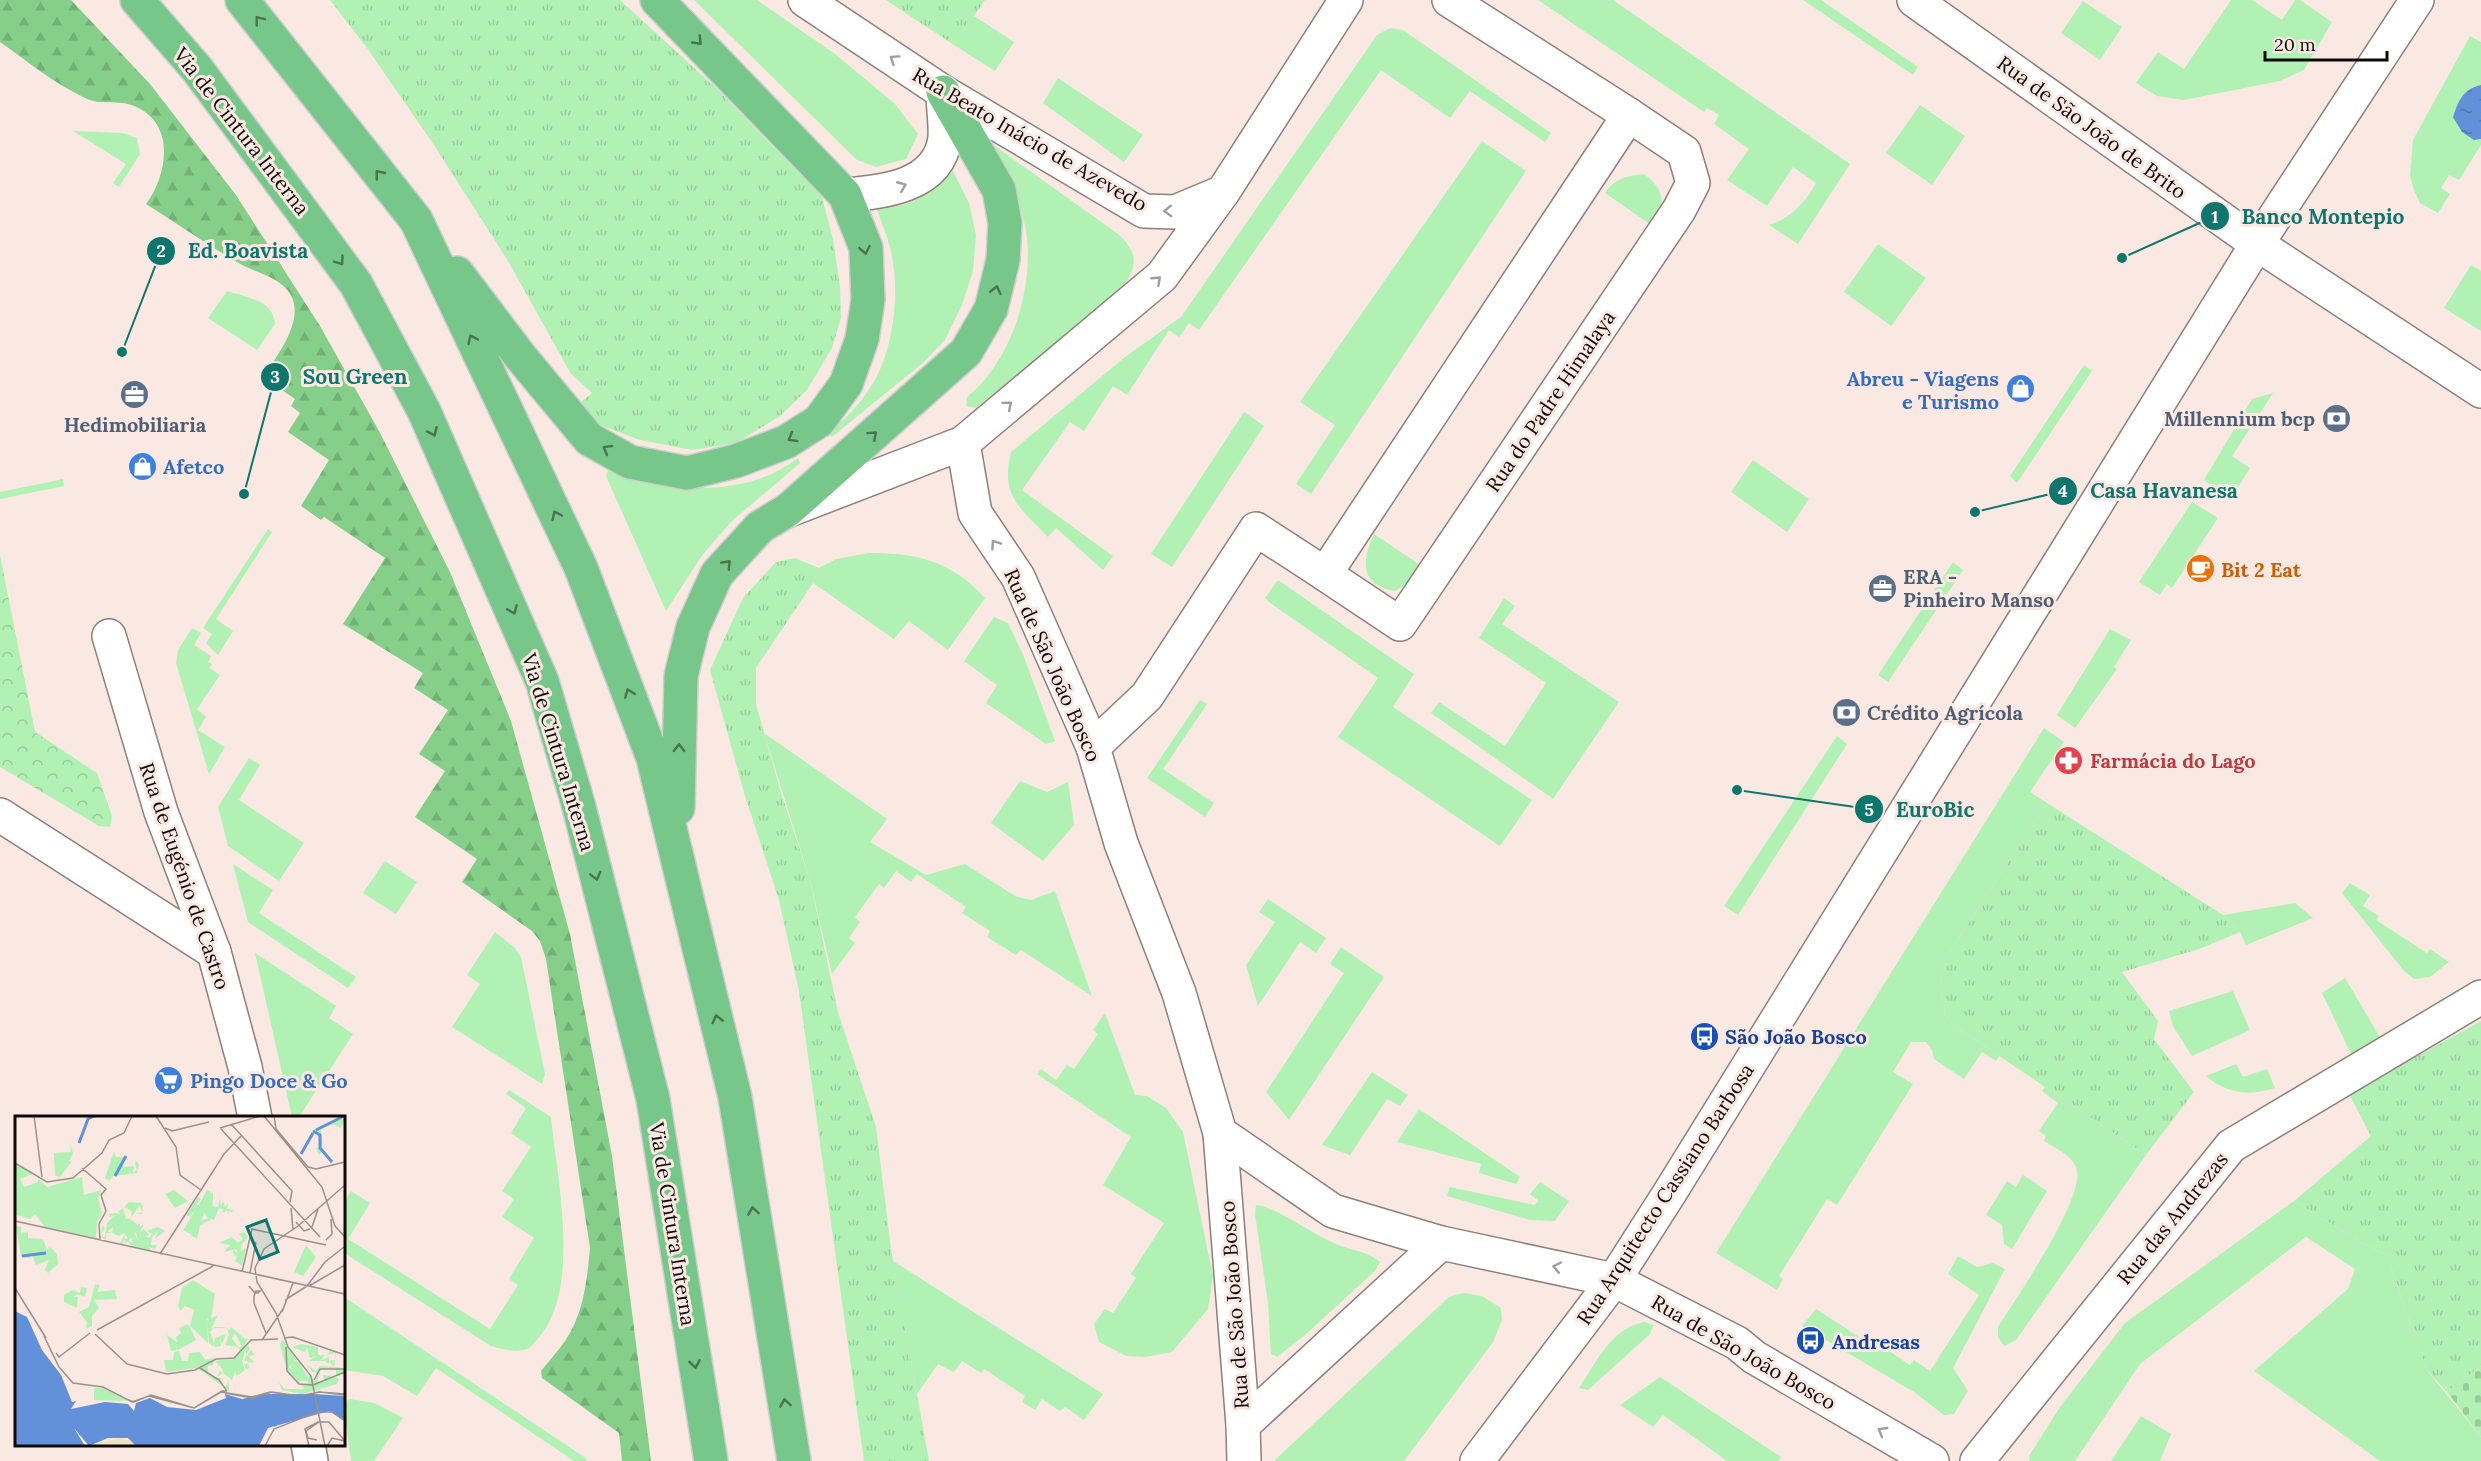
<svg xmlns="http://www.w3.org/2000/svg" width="2481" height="1461" viewBox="0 0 2481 1461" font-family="Lora,serif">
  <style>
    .grass { fill: url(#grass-tufts) }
    .forest { fill: url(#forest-firs) }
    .cemetery { fill: url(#cemetery-stones) }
    .park { fill: url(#park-crowns) }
    .garden { fill: #b1f1b4 }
    .water { fill: url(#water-ripples) }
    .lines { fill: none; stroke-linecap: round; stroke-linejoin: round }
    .street-casing { stroke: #8e7f7a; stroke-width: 36 }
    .secondary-casing { stroke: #8e7f7a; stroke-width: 36 }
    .highway-casing { stroke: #cfcece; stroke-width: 36 }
    .street { stroke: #fff; stroke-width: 33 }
    .secondary { stroke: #fff; stroke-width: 33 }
    .highway { stroke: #78c78a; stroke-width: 33 }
    .oneway { stroke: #497250 }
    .oneway2 { stroke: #9f9d9c }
    .labels { text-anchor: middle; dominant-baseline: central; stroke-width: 6; stroke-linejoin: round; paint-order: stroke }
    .street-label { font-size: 20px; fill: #0f0a08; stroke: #fae9e3 }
    .shop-label { font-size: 20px; font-weight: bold; fill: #366cbe; stroke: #fae9e3; text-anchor: start }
    .service-label { font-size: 20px; font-weight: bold; fill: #4e5e75; stroke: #fae9e3; text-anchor: start }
    .food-label { font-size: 20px; font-weight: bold; fill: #c56008; stroke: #fae9e3; text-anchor: start }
    .health-label { font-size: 20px; font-weight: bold; fill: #be3a42; stroke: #fae9e3; text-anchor: start }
    .transit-label { font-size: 20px; font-weight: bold; fill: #164399; stroke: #fae9e3; text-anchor: start }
    .inset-river { fill: none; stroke: #6291da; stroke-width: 3 }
    .inset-road { fill: none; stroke: #9c908b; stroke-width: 1.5 }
    .view { fill: #0f766e; fill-opacity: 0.15; stroke: #0f766e; stroke-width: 3 }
    .inset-edge { fill: none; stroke: #0f0a08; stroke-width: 3 }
    .leader { fill: none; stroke: #0f766e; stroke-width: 2 }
    .callout-dot { fill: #0f766e; stroke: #fae9e3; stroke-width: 2 }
    .mark-label { font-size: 18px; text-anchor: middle; font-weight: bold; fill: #fff }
    .callout-label { font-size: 21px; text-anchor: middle; font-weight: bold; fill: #0f766e; stroke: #fae9e3; stroke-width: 6; stroke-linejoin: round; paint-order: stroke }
  </style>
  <defs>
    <pattern id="grass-tufts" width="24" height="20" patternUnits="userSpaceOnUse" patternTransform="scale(1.5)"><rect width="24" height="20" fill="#b1f1b4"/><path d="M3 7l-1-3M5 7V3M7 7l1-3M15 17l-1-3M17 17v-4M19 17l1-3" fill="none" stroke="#97cd99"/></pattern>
    <pattern id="forest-firs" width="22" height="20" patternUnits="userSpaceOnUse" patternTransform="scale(1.5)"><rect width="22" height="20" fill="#86cf8b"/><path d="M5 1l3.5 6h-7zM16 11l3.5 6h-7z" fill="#72b076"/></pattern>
    <pattern id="cemetery-stones" width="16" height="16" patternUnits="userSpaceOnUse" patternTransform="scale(1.5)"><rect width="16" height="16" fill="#b1f1b4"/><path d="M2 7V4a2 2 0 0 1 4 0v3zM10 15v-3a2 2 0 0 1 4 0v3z" fill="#97cd99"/></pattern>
    <pattern id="park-crowns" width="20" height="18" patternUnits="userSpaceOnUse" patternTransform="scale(1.5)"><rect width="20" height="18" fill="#b1f1b4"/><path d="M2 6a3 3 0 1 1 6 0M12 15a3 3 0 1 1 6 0" fill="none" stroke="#97cd99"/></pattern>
    <pattern id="water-ripples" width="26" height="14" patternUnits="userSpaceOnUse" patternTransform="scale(1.5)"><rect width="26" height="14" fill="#6291da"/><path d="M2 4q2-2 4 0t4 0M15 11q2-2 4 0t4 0" fill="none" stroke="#4f75af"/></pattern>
  </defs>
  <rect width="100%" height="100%" fill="#fae9e3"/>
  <g class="grass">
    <polygon points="330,0 620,0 714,86 822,197 833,239 840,286 841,318 832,348 807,390 780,416 736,443 692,450 640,440 600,425 580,403 592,393 571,374 508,261 434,145 367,48"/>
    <polygon points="886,0 985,0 954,45"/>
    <polygon points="795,558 819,568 813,583 756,668 756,704 781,793 810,880 838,1012 876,1127 891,1249 929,1461 864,1461 799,991 779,900 745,796 710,670 743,598 776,562"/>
    <polygon points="2047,803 2223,915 2240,932 2199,949 2122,972 2158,1021 2154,1039 2194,1092 2146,1155 1962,1031 1945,1015 1940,985 1948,954"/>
    <polygon points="2481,1021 2481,1366 2447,1392 2426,1369 2387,1255 2366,1245 2294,1201 2371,1136 2349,1094"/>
  </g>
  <path class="forest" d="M0 0H71L150 84 236 195 320 326 379 431 450 572 511 721 570 934 612 1156 651 1461H622L619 1433 542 1378 541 1371C549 1361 558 1351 565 1341 584 1313 587 1280 590 1248L546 959 540 941 532 931 462 882 477 859 415 817 445 771 419 754 448 710 414 688 423 673 343 624 385 558 324 517 321 520 301 506 329 460 288 432 300 413 291 406 295 399 263 377C279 353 314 309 281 284 268 274 249 270 235 261 205 243 176 223 146 204 168 174 176 123 134 106 118 99 100 106 85 98 55 84 27 61 0 42Z"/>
  <polygon class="cemetery" points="2481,1366 2481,1437 2447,1392"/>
  <polygon class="park" points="0,555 35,732 97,773 112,816 110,827 99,826 0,767"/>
  <g class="garden">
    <polygon points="694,0 757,0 835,54 895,104 918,134 906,159 876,167 857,160"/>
    <path d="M1538 0H1613L1850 164 1798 244 1769 225C1791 218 1805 203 1816 183L1793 167 1767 206 1727 180 1749 149 1714 124 1719 115 1707 108 1704 112Z"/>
    <polygon points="1803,0 1821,0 1918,67 1913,75"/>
    <polygon points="2231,0 2252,0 2282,20 2295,0 2300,0 2332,22 2304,70 2280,81 2184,100 2157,96 2136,83 2158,52 2184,69"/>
    <polygon points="2083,1 2122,27 2100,60 2061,33"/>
    <polygon points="974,16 1014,42 995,71 954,45"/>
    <path d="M1390 28 1403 30 1551 133 1545 142 1470 91 1450 118 1381 70 1199 330 1189 323 1179 337 1169 330 1127 395 1113 386 1084 431 1070 422 1022 490 1113 556 1103 570 1056 528 1048 537C1020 508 1000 496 1011 452L1125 357 1181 317 1377 35Z"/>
    <polygon points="2470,36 2481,42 2481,85 2472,87 2474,140 2481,139 2481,145 2459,180 2449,175 2441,188 2450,194 2438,213 2420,203 2414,190 2410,176 2413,140"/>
    <polygon points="1058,78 1143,135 1124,162 1043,103"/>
    <polygon points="1920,105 1965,136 1932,185 1886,153"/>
    <polygon points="73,131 122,133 137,138 140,154 119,187 113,183 126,164"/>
    <polygon points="1482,141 1526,171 1311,494 1296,484 1335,425 1300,402"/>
    <path d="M995 146 1118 234C1140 254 1137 267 1121 290L976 408 966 406 967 397C1011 362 1035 288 1026 231 1021 202 1004 173 992 147Z"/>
    <path d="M953 171 969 203 976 235 973 271 962 305 945 340 924 362 832 437 828 433C848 417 866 398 878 374 895 339 900 285 890 248 887 235 881 222 877 209 911 207 929 195 953 171Z"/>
    <path d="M1644 174C1665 189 1666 205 1654 227L1605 193C1615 178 1627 176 1644 174Z"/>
    <polygon points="1878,244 1926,278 1891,326 1844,292"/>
    <polygon points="2471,265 2481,271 2481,331 2444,308"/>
    <path d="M227 291C245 297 274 300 275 324L257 350 208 318Z"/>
    <polygon points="2084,365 2092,371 2017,483 2010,476"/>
    <polygon points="2273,393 2232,456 2250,468 2231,499 2204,480 2252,399"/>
    <polygon points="1244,412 1264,426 1172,567 1151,554"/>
    <path d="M798 458 800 463 732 521 703 554 666 611 606 476 608 471C669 492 745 499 798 458Z"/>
    <polygon points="1753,460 1809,499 1787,532 1731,492"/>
    <polygon points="63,479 64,486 0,499 0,492"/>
    <polygon points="2192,502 2218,518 2172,588 2167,584 2160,595 2139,582"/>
    <polygon points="268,529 272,532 216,619 233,631 218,655 206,643 212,634 203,628"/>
    <path d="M1374 534 1423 567 1413 580 1395 591C1360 585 1361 562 1374 534Z"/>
    <path d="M869 553C918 553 951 561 985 598L948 650 909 621 894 639 813 583 819 568 836 559Z"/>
    <polygon points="1953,562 1963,570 1888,682 1878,675"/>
    <polygon points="1278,580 1414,674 1393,707 1532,800 1500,846 1338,737 1378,678 1269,602 1265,598"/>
    <polygon points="1504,598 1515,606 1502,624 1619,702 1553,799 1431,713 1439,702 1505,746 1546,683 1479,638"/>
    <polygon points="994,617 1008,623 1024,657 1055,741 1046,744 986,703 997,685 964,661"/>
    <polygon points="192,628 201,633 194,645 211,656 208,662 212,664 209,668 220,675 197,709 206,717 198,730 225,747 209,774 176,663 178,650"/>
    <polygon points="2110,629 2131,640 2114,667 2117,669 2075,728 2057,715"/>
    <polygon points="1200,700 1207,704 1163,769 1214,803 1205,817 1147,778"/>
    <polygon points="2044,728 2064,742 2030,792 2047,803 1948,954 1940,985 1945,1015 1962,1031 1999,1056 1996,1061 1982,1052 1964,1079 1934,1059 1932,1050 1926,1042 1911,1042 1893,1072 1913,1084 1837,1205 1827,1199 1779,1276 1783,1279 1777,1290 1716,1253"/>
    <polygon points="764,733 887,819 870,842 926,875 965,864 1015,896 1031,900 1055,891 1092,996 1021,950 1016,955 987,937 990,931 962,913 966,907 917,874 911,882 896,871 884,888 879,884 855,917 860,922 849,938 855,943 832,974 810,880"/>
    <polygon points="1837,736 1847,744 1738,915 1724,906"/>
    <polygon points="249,758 260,765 239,800 304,843 279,881 228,846 218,807"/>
    <polygon points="1020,781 1047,792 1068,782 1074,825 1043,861 991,823"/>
    <polygon points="385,861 417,882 396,914 363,893"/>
    <polygon points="233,864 273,890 259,913 356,977 348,988 248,922"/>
    <polygon points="2350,883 2370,895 2363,906 2379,916 2376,920 2427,953 2430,949 2449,962 2430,977 2414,979 2404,971 2342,893"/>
    <polygon points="1268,899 1326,938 1316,953 1300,942 1258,1006 1246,965 1275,922 1259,912"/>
    <polygon points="2295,903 2313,918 2246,945 2240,932 2223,915"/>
    <polygon points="495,932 515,948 521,957 545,1074 542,1084 452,1027 480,984 467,975"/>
    <polygon points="1341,947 1384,977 1289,1120 1266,1092 1344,973 1330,964"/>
    <polygon points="255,953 336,1006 329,1018 353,1034 299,1117 292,1117"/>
    <polygon points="2345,978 2381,1039 2351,1054 2322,993"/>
    <polygon points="2233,991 2250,1030 2192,1056 2173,1026 2169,1011"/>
    <polygon points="1105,1013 1135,1095 1147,1096 1166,1108 1183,1132 1213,1276 1208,1309 1172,1352 1145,1357 1126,1356 1099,1342 1094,1324 1105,1309 1113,1313 1136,1278 1131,1274 1164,1223 1103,1185 1131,1137 1037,1074 1041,1069 1056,1080 1067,1065 1074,1069 1098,1034 1093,1030"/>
    <path d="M2236 1064 2243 1077 2267 1069 2275 1088C2249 1096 2227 1094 2206 1076Z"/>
    <polygon points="1372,1072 1408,1095 1400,1106 1387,1099 1350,1155 1322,1145"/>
    <path d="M2045 1087 2146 1155 2016 1340 2004 1346 1998 1337V1327C2015 1300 2088 1195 2076 1167 2071 1155 2054 1147 2044 1141L2046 1136 2039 1131 2058 1103 2042 1091Z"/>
    <path d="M509 1090 551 1117C557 1177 581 1287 540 1336 536 1340 532 1347 527 1349 515 1353 503 1349 491 1346L344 1253V1202L351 1191 370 1203 348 1239 490 1329 518 1285 509 1279 534 1238 502 1217 514 1199 502 1191 531 1147 511 1133 526 1108 506 1094Z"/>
    <polygon points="1419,1109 1520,1177 1516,1184 1479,1173 1481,1164 1397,1142"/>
    <polygon points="2023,1175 2047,1191 2012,1249 2004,1244 2002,1225 1986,1215 2007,1181 2016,1187"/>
    <polygon points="1540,1182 1569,1201 1555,1221 1530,1220 1447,1196 1450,1187 1534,1205 1539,1201 1530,1194"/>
    <polygon points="2294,1201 2366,1245 2387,1255 2426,1369 2481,1437 2481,1461 2380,1461 2254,1371 2348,1289 2355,1269 2306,1237 2140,1364 2075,1461 2030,1461 2029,1456 2060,1407 2125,1323"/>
    <path d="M1256 1205C1282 1209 1313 1236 1341 1246 1355 1251 1369 1252 1380 1262L1375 1271 1305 1335 1277 1357 1271 1354 1268 1303 1255 1214Z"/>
    <polygon points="1958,1256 1977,1267 1993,1263 2005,1269 1953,1368 1968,1391 1954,1414 1944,1415 1914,1392 1802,1326 1816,1309 1864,1340 1867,1336 1910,1365 1914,1360 1930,1371 1979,1295 1948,1274"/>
    <polygon points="893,1261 1103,1394 1084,1420 1065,1407 1060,1411 1042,1399 1035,1410 1022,1402 1025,1396 984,1369 981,1373 962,1361 954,1372 938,1364 917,1394"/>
    <polygon points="1463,1293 1482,1296 1501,1308 1502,1320 1493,1342 1404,1461 1274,1461 1449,1297"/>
    <polygon points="344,1297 587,1459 586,1461 574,1461 436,1368 417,1396 383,1376 344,1370"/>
    <path d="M1644 1322 1654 1325 1649 1335 1588 1390 1579 1388C1596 1363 1611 1328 1644 1322Z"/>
    <polygon points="1660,1377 1781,1457 1778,1461 1727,1461 1663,1415 1653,1427 1620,1405"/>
    <polygon points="351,1399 374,1403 403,1418 374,1461 351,1461 344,1410 346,1401"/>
    <polygon points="2141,1416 2171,1434 2160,1461 2111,1461"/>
  </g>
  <path class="water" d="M2481 85V139L2474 140 2462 132 2453 117C2458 101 2463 89 2481 85Z"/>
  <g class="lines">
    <defs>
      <g id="street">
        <polyline points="1449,0 1629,115"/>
        <polygon points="1629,115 1684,152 1693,183 1679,210 1400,624 1325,574"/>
        <polyline points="2257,244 2481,391"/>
        <polyline points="109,636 161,812 214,952 245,1067 255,1118"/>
        <polyline points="1093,747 1147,696 1256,529 1325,574"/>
        <polyline points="0,815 214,952"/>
        <polyline points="1220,1133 1243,1425 1244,1461"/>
        <polyline points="1243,1425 1441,1243"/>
        <polyline points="308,1444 311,1461"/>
        <polyline points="1977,1461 2231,1146 2481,997"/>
      </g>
      <g id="secondary">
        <polyline points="805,0 943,92 1144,211 1175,212 1223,192"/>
        <polyline points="1914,0 2257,244"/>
        <path d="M845 195C882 192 939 187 945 138 946 124 943 107 943 92"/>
        <polyline points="963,443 975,513 1018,577 1093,747 1121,843 1179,993 1220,1133 1333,1211 1441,1243 1614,1280 1737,1343 1754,1357 1932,1461"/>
        <polyline points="789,510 963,443 1162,276 1223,192 1346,0"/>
        <polyline points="1477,1461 1614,1280 1669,1194 2257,244 2417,0"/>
      </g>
      <g id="highway">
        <polyline points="137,0 197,69 356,284 424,411 542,681 579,807 653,1099 711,1461"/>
        <polyline points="242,0 416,220 581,568 653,758 735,1097 794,1461"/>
        <polyline points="457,273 520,356 589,439 630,462 687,473 736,461 786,442 819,421 846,384 862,339 868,300 866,248 845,195 657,0"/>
        <polyline points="678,808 681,676 693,627 717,574 760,527 788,510 966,352 991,309 1003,260 1005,223 999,190 943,92"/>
      </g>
    </defs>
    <use href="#street" class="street-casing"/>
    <use href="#secondary" class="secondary-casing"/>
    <use href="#highway" class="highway-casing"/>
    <use href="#street" class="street"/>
    <use href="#secondary" class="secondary"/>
    <use href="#highway" class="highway"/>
  </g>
  <defs><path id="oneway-chevron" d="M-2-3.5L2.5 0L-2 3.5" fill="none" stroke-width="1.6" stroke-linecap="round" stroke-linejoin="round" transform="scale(1.5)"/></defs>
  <g class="oneway">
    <use href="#oneway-chevron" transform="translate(259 20) rotate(-128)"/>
    <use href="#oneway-chevron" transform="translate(698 41) rotate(46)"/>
    <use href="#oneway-chevron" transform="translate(379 174) rotate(-129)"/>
    <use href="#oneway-chevron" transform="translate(865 250) rotate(79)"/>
    <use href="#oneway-chevron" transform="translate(340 261) rotate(54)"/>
    <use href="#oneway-chevron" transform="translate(996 290) rotate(-77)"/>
    <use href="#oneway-chevron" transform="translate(472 339) rotate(-115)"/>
    <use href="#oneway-chevron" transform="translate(433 432) rotate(66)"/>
    <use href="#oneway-chevron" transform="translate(873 435) rotate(-42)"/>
    <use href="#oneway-chevron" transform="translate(792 438) rotate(150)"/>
    <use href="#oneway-chevron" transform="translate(607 449) rotate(-150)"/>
    <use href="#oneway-chevron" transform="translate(556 515) rotate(-115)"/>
    <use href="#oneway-chevron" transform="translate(727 564) rotate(-47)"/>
    <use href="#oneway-chevron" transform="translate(513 610) rotate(67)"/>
    <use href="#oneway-chevron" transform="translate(629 693) rotate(-111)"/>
    <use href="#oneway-chevron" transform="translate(679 748) rotate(-89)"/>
    <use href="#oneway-chevron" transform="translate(596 876) rotate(76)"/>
    <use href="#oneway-chevron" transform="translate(717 1019) rotate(-103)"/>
    <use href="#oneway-chevron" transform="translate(753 1211) rotate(-99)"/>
    <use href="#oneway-chevron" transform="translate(695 1364) rotate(81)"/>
    <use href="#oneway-chevron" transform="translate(785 1403) rotate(-99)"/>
  </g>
  <g class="oneway2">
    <use href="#oneway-chevron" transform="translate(894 59) rotate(-146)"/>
    <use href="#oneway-chevron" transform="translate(902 186) rotate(-22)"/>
    <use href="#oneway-chevron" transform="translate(1168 211) rotate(178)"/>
    <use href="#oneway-chevron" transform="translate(1157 280) rotate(-43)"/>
    <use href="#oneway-chevron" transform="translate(1008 405) rotate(-40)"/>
    <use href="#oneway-chevron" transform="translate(995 544) rotate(-124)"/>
    <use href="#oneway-chevron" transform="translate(1557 1267) rotate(-168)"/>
    <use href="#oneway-chevron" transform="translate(1882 1431) rotate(-150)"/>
  </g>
  <defs>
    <symbol id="shop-disc" viewBox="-11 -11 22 22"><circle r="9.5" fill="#3f7fe0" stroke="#fae9e3"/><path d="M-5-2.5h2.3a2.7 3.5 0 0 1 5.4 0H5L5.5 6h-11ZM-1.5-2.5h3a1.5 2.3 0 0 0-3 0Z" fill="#fff"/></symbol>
    <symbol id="office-disc" viewBox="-11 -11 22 22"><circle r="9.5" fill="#5c6f8a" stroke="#fae9e3"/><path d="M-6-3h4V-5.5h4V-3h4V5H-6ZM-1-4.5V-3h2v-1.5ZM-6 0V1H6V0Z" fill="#fff"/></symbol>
    <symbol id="bank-disc" viewBox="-11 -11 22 22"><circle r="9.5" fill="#5c6f8a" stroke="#fae9e3"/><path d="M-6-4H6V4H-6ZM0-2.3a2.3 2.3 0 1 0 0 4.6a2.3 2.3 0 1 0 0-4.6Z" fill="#fff"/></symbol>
    <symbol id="cafe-disc" viewBox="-11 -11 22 22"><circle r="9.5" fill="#e8710a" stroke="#fae9e3"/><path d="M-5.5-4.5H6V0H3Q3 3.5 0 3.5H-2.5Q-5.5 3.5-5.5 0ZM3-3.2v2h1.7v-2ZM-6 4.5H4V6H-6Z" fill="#fff"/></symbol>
    <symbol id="pharmacy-disc" viewBox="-11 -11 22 22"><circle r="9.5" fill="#e0444e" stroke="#fae9e3"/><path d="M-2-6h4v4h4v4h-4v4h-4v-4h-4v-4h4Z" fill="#fff"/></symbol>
    <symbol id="bus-disc" viewBox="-11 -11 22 22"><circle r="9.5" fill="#1a4fb4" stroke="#fae9e3"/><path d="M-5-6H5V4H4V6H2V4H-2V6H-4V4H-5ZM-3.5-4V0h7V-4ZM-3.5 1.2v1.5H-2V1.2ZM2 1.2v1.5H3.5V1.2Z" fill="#fff"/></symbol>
    <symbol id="supermarket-disc" viewBox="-11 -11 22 22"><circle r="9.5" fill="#3f7fe0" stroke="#fae9e3"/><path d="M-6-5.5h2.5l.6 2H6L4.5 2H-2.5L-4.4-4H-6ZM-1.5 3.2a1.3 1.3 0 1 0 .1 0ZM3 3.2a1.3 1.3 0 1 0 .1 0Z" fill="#fff"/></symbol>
  </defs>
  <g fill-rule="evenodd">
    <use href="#shop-disc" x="2004" y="372" width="33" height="33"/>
    <use href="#office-disc" x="118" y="378" width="33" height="33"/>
    <use href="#bank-disc" x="2320" y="402" width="33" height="33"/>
    <use href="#shop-disc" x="126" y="450" width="33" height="33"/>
    <use href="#cafe-disc" x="2184" y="552" width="33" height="33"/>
    <use href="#office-disc" x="1866" y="572" width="33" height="33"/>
    <use href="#bank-disc" x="1830" y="696" width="33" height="33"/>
    <use href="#pharmacy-disc" x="2052" y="744" width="33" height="33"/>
    <use href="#bus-disc" x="1688" y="1020" width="33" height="33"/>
    <use href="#supermarket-disc" x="152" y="1064" width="33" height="33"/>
    <use href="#bus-disc" x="1794" y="1324" width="33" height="33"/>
  </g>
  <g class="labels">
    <g class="street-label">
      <text transform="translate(2092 127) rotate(36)">Rua de São João de Brito</text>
      <text transform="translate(242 131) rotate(52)">Via de Cintura Interna</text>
      <text transform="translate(1030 139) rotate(30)">Rua Beato Inácio de Azevedo</text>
      <text transform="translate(1550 401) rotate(-56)">Rua do Padre Himalaya</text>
      <text transform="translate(1053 665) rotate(66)">Rua de São João Bosco</text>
      <text transform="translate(559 752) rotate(73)">Via de Cintura Interna</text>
      <text transform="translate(185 876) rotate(71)">Rua de Eugénio de Castro</text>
      <text transform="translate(1665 1194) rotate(-57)">Rua Arquitecto Cassiano Barbosa</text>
      <text transform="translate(2172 1218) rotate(-51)">Rua das Andrezas</text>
      <text transform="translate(673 1224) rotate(81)">Via de Cintura Interna</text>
      <text transform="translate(1234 1305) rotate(-94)">Rua de São João Bosco</text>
      <text transform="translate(1744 1352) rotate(30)">Rua de São João Bosco</text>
    </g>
    <g class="shop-label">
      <text x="1999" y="378" text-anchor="end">Abreu - Viagens<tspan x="1999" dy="23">e Turismo</tspan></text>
      <text x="163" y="466">Afetco</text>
      <text x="190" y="1080">Pingo Doce &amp; Go</text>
    </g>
    <g class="service-label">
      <text x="2315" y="418" text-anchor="end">Millennium bcp</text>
      <text x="135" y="424" text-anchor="middle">Hedimobiliaria</text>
      <text x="1903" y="576">ERA -<tspan x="1903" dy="23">Pinheiro Manso</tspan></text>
      <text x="1867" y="712">Crédito Agrícola</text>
    </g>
    <g class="food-label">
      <text x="2221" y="569">Bit 2 Eat</text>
    </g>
    <g class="health-label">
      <text x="2090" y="760">Farmácia do Lago</text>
    </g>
    <g class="transit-label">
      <text x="1725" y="1036">São João Bosco</text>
      <text x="1832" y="1341">Andresas</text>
    </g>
  </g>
  <g transform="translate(15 1116)">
    <rect width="330" height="330" fill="#fae9e3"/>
    <path d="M54 25 58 37 54 46 57 45 45 61 40 60 39 37 56 36ZM99 35 101 41H109L108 51 119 50 118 57 122 54 120 48 121 45 124 48 122 57 117 58 113 55 116 58 98 60 94 65 90 62ZM192 74 198 78 197 90 203 91 205 82 206 90 208 85 210 91 213 87 212 93 218 94 217 96 213 95 214 100 212 94 207 97 208 93 204 92 199 104 193 102 196 104 185 109 182 123 177 120 175 124 177 119 168 114 176 102 183 106 193 102 184 90ZM1 110 6 111V117L13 116V122L28 123 32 134 35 131 42 138 43 148 33 157 30 154 34 144 21 149 16 137 14 142 6 141ZM143 111 150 115 140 123 143 115 137 121 136 129H142L140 133 118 127 115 118H120L123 125 130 120 134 122 137 118 132 115ZM80 168 85 169 82 176 100 174 102 183 79 184 84 192 77 200V210L71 213 72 206 64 196 74 191ZM66 171 72 172 70 181 62 178 58 181H63L62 192 49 186V179L57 174 65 177ZM188 196 194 200 190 203 191 205 203 199 196 213 201 211H207L213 212 214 215 216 211 230 223 233 222 226 237 223 231H227L220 217 217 222 223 231 210 229 214 219 212 212H199L195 216 199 227 200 222 211 218 207 228 205 222 206 230 200 231 197 224 199 231 194 227 192 208 190 214 183 211ZM267 223 283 244 277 245 288 249 279 247 274 251 285 267 292 269 294 257 300 266 301 256H297L291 248 301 255 305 250 330 252V258L321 260V252L306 253 302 266 309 264 308 259 318 260 298 269 321 261 324 263 322 268 287 278 267 274 264 266 270 273H289L272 255 265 229Z" fill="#b1f1b4"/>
    <path d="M102 323 115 324 121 330 79 328Z" fill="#eee4bf"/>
    <path d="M330 2 326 12 318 8 306 13 308 35 304 39 301 32 306 29V21L297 14ZM0 47 17 58 5 63 9 71 23 66V62L32 71 67 61 69 79 86 74 83 83 87 97 82 106 81 122 30 111 20 98 15 103 1 99ZM178 164 200 178 196 203H192L193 227 175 210 179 194 170 190 165 195 163 190 167 172ZM164 235 167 245H173L174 237 185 236 190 244 201 241 186 251 151 256 149 244H158L159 236ZM79 272H88L113 285 79 284Z" fill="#b1f1b4"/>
    <path d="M159 74 173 85 160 92 150 78ZM192 74 198 77 197 96 190 95 186 105 171 110 180 94 175 100H171L173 96 183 81 186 83 181 89H184ZM114 86 126 87 128 90 127 98H121L127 96 125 89 115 103 123 109 125 107V111L129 108 125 116 129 113 134 119 123 125 121 116 113 125 134 131 136 135 117 130 112 125 110 129V123L107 128H105L109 119 110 123 113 122 109 117 104 120 97 117 98 111 93 115 96 117H91V123L87 122V109L90 112 87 117 88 121H90L92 107 101 99 96 101 99 98 95 101 93 98 102 97 107 100 103 96 108 92 111 103 116 102 117 95 109 91ZM224 118 229 116 233 121 226 130V135L231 132 227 150 220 145 222 139 219 140 218 134 222 137V133L209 136 215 129 204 127 217 121 223 127 228 123ZM291 129 301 141 288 160 279 156ZM173 208 181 224 163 234 160 229 162 234 156 235 152 219 162 226 161 221 166 217 164 212ZM287 228 303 231V239H310L306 244 314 241V245L320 244V237L312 239 315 235 321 237 319 251 314 245V248L310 245H293L302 240 295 242 292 232 290 236 277 231ZM233 229 235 233 231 239V233L227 245 229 249 234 246 229 244 236 234 240 239 233 240 239 246 232 247 235 252 231 253 227 245 230 254 222 260 220 256 217 264 208 257 201 261 210 263 203 264 209 272 214 266V275L184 253 199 244 198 249 193 250V258L201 261 205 255 209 258 205 249 200 253 204 249 200 245 218 243ZM278 245 284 246 295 265H283L274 257Z" fill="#b1f1b4"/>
    <path d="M0 195 12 201 27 234 46 259 57 286 61 285 56 293 90 286 113 288 119 295 121 287 135 282 152 291 181 294 211 282 210 278 227 283 253 278H299L330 280V305L314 295 253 312 244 330H121L113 322H93L74 330 59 312 70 330H0Z" fill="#6291da"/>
    <path class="inset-river" d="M301 14 329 0M298 15 305 19V32L317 46M64 27 73 3 79 0M286 38 298 17M100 60 111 40M7 140 31 137M248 282 261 310"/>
    <path class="inset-road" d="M19 0 27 61M141 0 161 31 165 59 186 74M249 0 307 71 320 110 330 121M259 0 261 13 293 51 301 53 330 46M216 8 277 75 275 86M150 12 157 15 194 6M205 12 245 0M206 13 305 121M0 47 32 66 58 62 87 37 94 24 109 17 117 0M67 52 91 73 86 79 91 95 84 108 85 124M276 92 278 114M0 105 330 178M281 106 289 115 295 113M297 111 303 93M311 124 317 118 316 103M145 138 209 38 226 20M227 156 237 113 311 129M235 157 241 126M234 170 239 176 242 177H243L245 175H241L239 180V187M292 170 310 146 329 131M294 170 330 149M0 172 31 222M270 184 292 170M239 187 251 217M267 196 278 167M82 214 198 150M80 218 112 248 152 258 180 254 201 243 219 242 236 224 263 223M29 220 44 251 58 267 88 271 117 286 134 280 179 292 207 275H212M269 222 278 221 330 239M247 224 268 193M271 231 272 255 284 268 298 269 330 256M41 237 44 241 75 217M185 252 204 264 212 275M299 264 305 253H330M210 277 237 282 257 276 284 280 305 276 330 279M111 283 119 286 136 279 179 292 206 276 237 281 255 276 284 280 304 276 330 278M302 324 293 322 291 315 304 306M250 330 259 313 302 296H317L330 305M294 330 290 313 303 306H314L330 325M310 330 296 260 273 231 261 197 242 166 240 152 249 133 283 110 330 69M312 330 317 322 330 325"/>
    <path class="view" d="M251 104 263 136 245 143 232 111Z"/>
    <rect width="330" height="330" class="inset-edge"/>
  </g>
  <path class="leader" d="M2122 258L2215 216M122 352L161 251M244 494L275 377M1975 512L2063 491M1737 790L1869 809"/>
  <g class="callout-dot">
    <circle cx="2122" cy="258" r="6"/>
    <circle cx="122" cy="352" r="6"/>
    <circle cx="244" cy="494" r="6"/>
    <circle cx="1975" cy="512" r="6"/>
    <circle cx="1737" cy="790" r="6"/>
    <circle cx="2215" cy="216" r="15"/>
    <circle cx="161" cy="251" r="15"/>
    <circle cx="275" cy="377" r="15"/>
    <circle cx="2063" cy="491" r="15"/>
    <circle cx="1869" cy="809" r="15"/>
  </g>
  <g class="mark-label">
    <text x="2215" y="223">1</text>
    <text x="161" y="257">2</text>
    <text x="275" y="383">3</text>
    <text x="2063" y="497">4</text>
    <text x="1869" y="816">5</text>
  </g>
  <g class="callout-label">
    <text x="2323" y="224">Banco Montepio</text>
    <text x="248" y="258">Ed. Boavista</text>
    <text x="355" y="384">Sou Green</text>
    <text x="2164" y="498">Casa Havanesa</text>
    <text x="1935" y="817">EuroBic</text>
  </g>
  <path d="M2265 51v9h122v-9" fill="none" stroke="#0f0a08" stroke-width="3"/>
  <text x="2274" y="51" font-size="18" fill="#0f0a08" stroke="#fae9e3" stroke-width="4.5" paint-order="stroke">20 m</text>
</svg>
